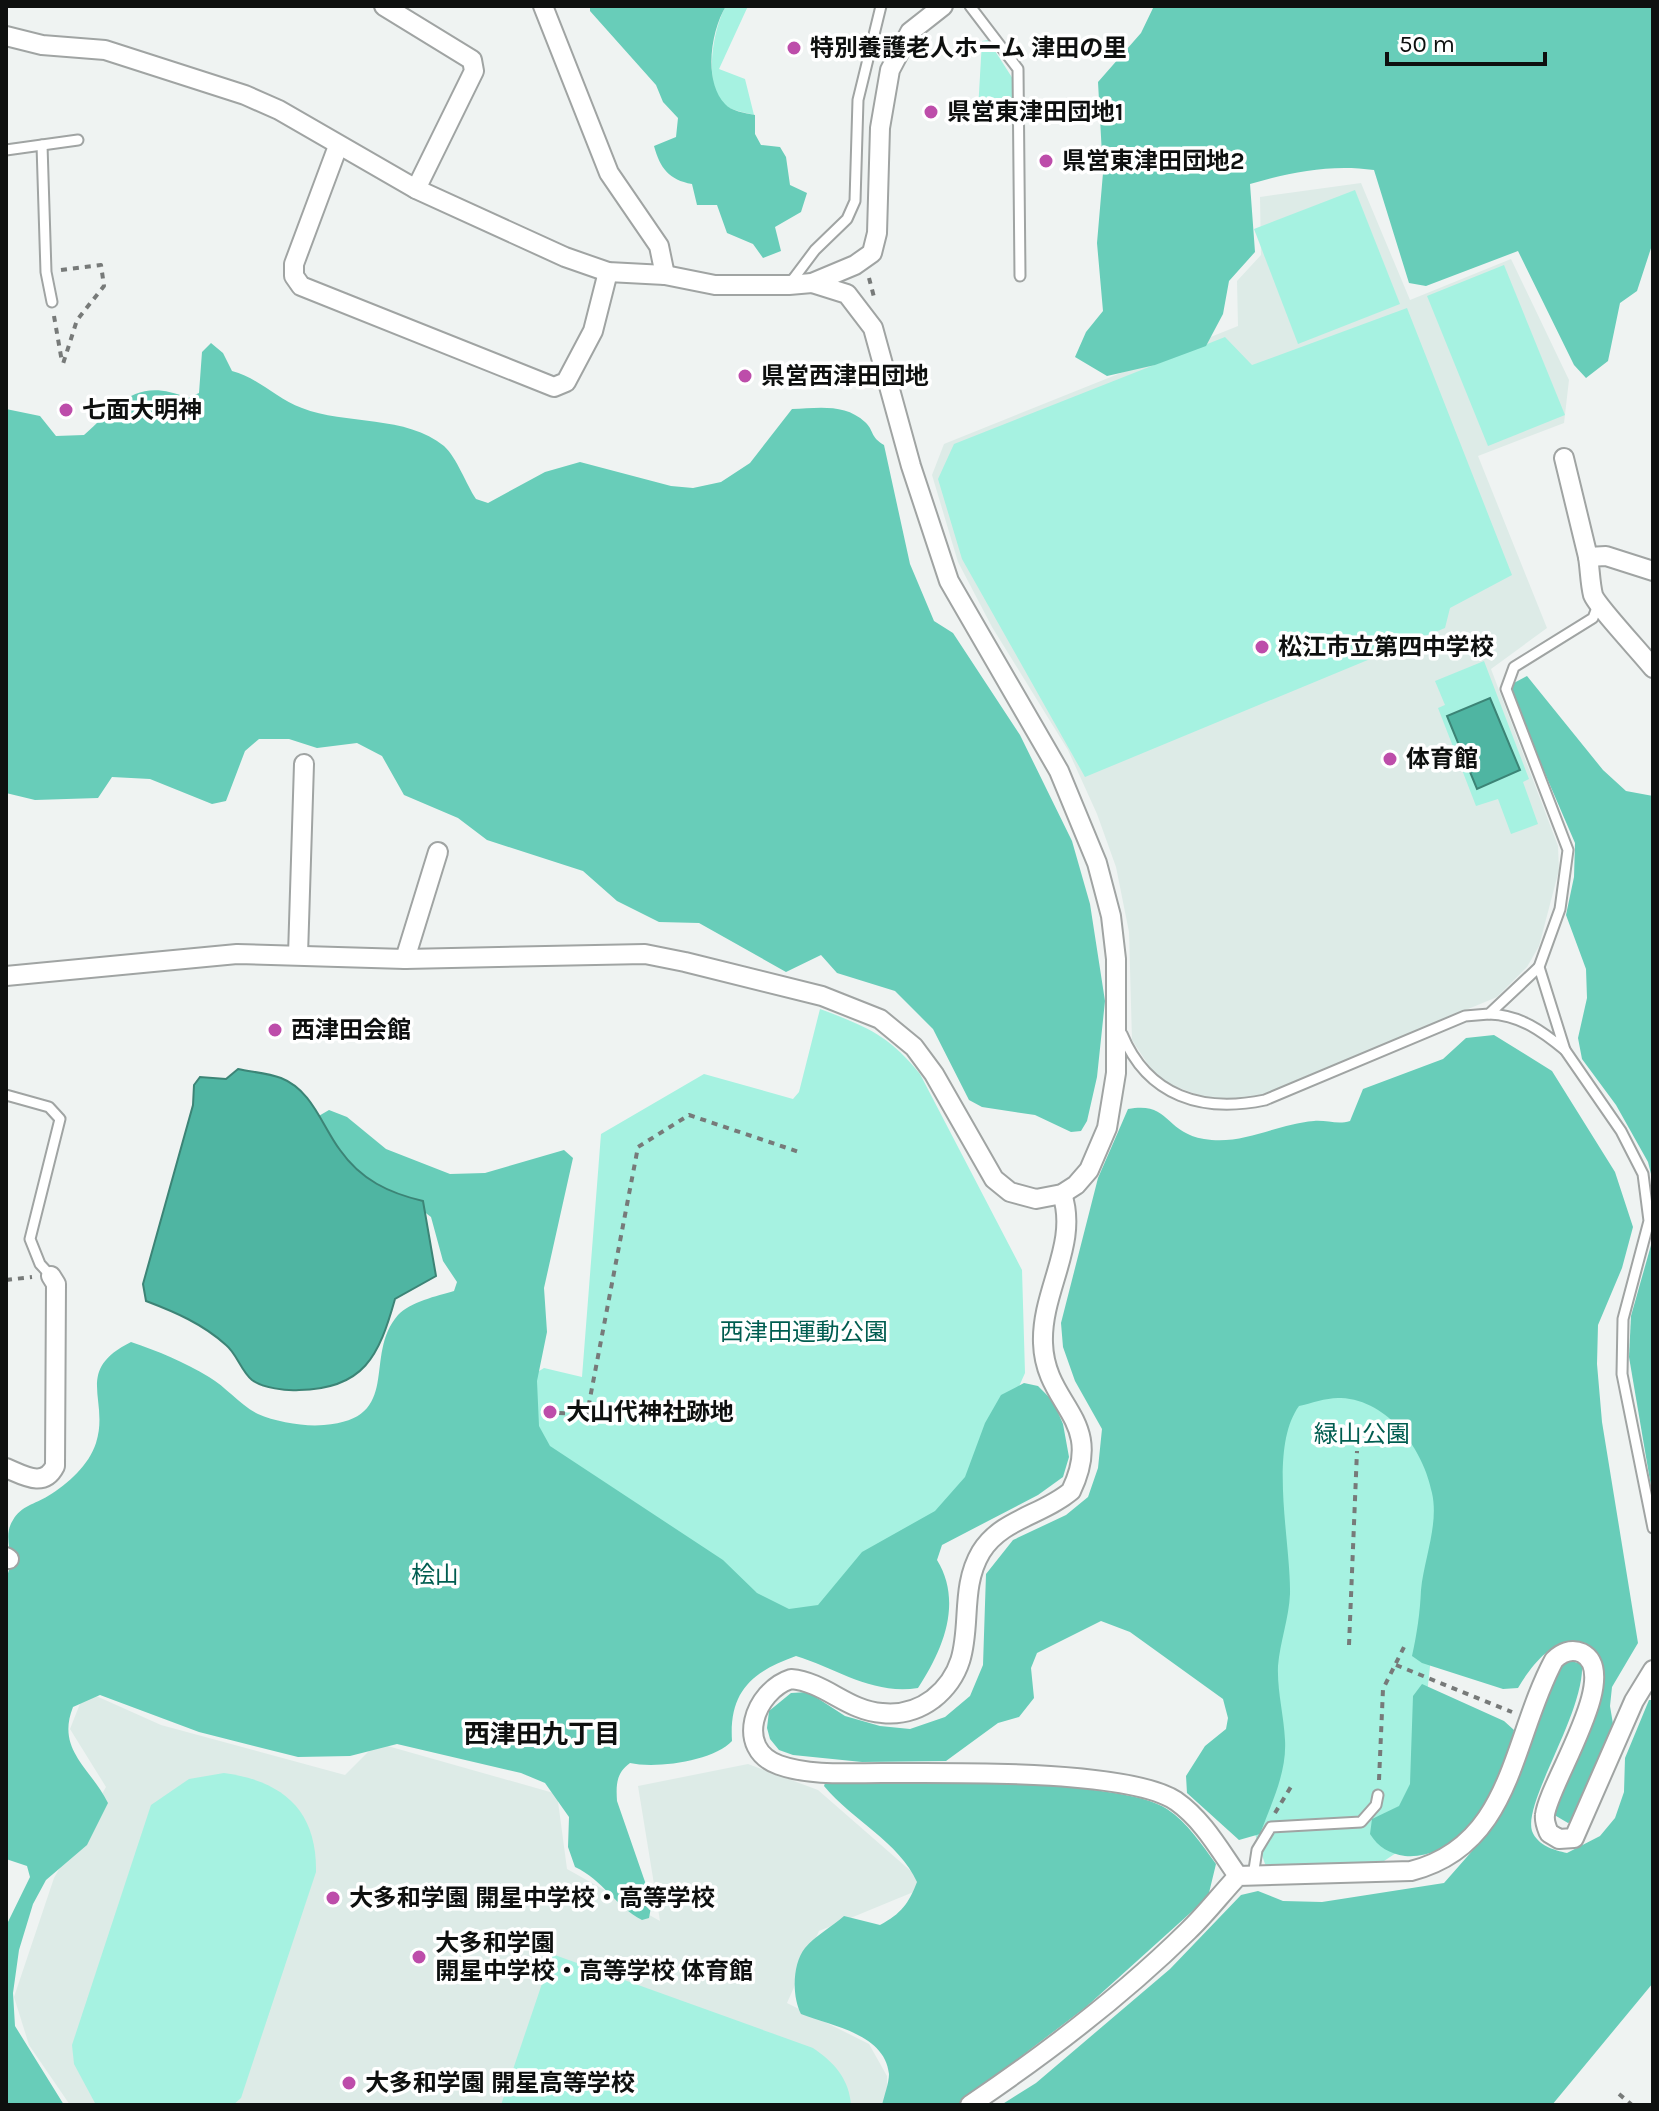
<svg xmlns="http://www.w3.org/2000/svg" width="1659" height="2111" viewBox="0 0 1659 2111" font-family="Karla,'Noto Sans JP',sans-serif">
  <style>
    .built { fill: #ddebe7 }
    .green { fill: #a6f2e1 }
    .forest { fill: #68cdb9 }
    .water { fill: #4fb5a2; stroke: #3c8476; stroke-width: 2 }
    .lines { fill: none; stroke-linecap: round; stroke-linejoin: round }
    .lane-casing { stroke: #a0a4a3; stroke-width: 13 }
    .street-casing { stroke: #a0a4a3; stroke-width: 22 }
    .path { stroke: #777a79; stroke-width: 4; stroke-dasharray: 6 6; stroke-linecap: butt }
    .lane { stroke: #fff; stroke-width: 9 }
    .street { stroke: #fff; stroke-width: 18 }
    .poi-dot { fill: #bd4daa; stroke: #fff; stroke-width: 3 }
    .labels { text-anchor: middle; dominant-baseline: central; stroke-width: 7; stroke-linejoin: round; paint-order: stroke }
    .poi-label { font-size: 24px; font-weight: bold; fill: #0e100f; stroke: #fff; text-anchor: start }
    .park-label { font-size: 24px; fill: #005d50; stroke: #fff }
    .neighbourhood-label { font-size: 26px; font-weight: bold; fill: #0e100f; stroke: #fff }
  </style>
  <rect width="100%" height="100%" fill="#eff3f2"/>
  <g class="built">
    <polygon points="1361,183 1410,300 1511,259 1569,380 1564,423 1478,456 1547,628 1491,669 1558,846 1559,870 1539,946 1527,967 1497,997 1257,1097 1214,1101 1169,1084 1151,1069 1132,1040 1129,932 1116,867 1097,814 1068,750 992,627 958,562 932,475 944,444 1238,326 1237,281 1261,255 1260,197"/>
    <polygon points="85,1691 161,1725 345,1775 377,1743 557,1794 567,1869 660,1921 638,1786 748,1764 818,1790 928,1886 819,1931 787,2003 869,2044 887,2076 887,2105 70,2105 29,2045 14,1997 54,1878 106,1787 70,1729"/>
  </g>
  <g class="green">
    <path d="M726 6H748L719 69 745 79 754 115C747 113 736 111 729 108 701 93 713 27 726 6Z"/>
    <polygon points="988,40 1013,79 1014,111 978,110 982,41"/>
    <polygon points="1355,190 1400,304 1298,344 1254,229"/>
    <polygon points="1504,265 1565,415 1488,446 1427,296"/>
    <polygon points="1407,308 1512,575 1450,608 1445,628 1085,777 962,559 938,479 954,444 1225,337 1252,365"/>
    <polygon points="1484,661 1529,779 1523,782 1538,824 1511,834 1498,799 1476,806 1438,708 1445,705 1435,681"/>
    <path d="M820 1009C865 1026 889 1035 920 1074L1022 1270 1025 1373 983 1468 945 1522 791 1623 545 1454 523 1381 544 1368 582 1377 601 1134 704 1074 793 1099 799 1092Z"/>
    <polygon points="1273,1370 1461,1378 1411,1843 1378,1865 1266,1867 1255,1834"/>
    <path d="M224 1773C283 1781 317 1810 316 1872L241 2098 233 2105H96L74 2064 72 2045 151 1805 189 1779Z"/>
    <path d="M552 1954 813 2048C834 2062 849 2079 851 2105H501Z"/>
  </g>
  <g class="forest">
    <path d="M590 6H726C711 30 703 81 725 104 731 111 745 113 755 115V134L761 145 780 147 786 157 790 185 807 193 801 212 775 227 781 251 763 258 753 244 727 233 717 205H697L692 184C669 180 660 168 654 146L676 137 678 118 663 102 656 85 590 11Z"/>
    <path d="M1154 6H1653V242L1637 291 1620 303 1608 361 1586 378 1574 365 1518 251 1426 286 1409 283 1374 170C1331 164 1291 172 1250 184L1255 252 1229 281 1223 314 1206 346 1155 365 1107 376 1075 357 1086 332 1103 311 1097 243 1103 173 1098 82 1141 33Z"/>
    <path d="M211 343 223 353 232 371C259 378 275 398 302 408 345 425 407 415 444 446 457 458 466 484 476 499L488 503 545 472 580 462 671 486 693 488 721 482 750 463 792 409C817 408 845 403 865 422 874 430 870 437 884 445L910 564 934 621 953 633 1020 735 1072 841 1090 904 1105 1001 1097 1077 1087 1121 1081 1131 1071 1132 1035 1115 982 1107 969 1100 933 1029 895 991 837 973 821 955 786 972 699 923 659 922 617 901 583 871 487 840 458 818 404 795 382 756 357 743 317 748 289 739H259L245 751 226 801 212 804 150 779 112 777 98 798 35 800 6 793V409L40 416 56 436 84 435C119 404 136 376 188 398L199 393 202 352Z"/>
    <polygon points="1527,676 1603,770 1626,791 1653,796 1653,1182 1648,1162 1616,1105 1582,1059 1578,1038 1587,998 1586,969 1566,915 1574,877 1575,843 1509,690 1512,684"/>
    <path d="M1494 1035 1552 1071 1615 1172 1633 1227 1622 1268 1598 1325 1597 1364 1602 1422 1638 1643 1612 1687 1610 1706 1615 1736 1577 1819 1568 1823 1551 1813 1601 1664C1571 1617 1537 1656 1518 1688L1503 1689 1422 1663 1412 1656C1417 1633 1420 1613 1421 1590 1424 1559 1439 1524 1432 1493 1424 1451 1389 1400 1341 1398 1328 1397 1312 1403 1299 1406 1268 1449 1291 1542 1290 1594 1289 1618 1280 1642 1278 1666 1277 1691 1284 1716 1285 1740 1287 1773 1271 1804 1260 1834L1239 1840 1187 1793 1186 1776 1205 1746 1226 1729 1228 1718 1223 1699 1130 1632 1101 1621 1037 1653 1031 1668 1034 1698 1019 1717 998 1723 946 1761 862 1762 793 1755 779 1750 770 1739 767 1728 769 1711 791 1693 808 1692 845 1716 880 1726 910 1729 945 1717 970 1696 983 1665 986 1574 1013 1540 1066 1515 1088 1497 1098 1468 1102 1429 1075 1381 1063 1347 1061 1323 1098 1178 1128 1109C1170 1101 1164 1132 1204 1139 1242 1146 1276 1124 1314 1121 1327 1120 1338 1125 1350 1121L1363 1089 1443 1059 1466 1038Z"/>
    <path d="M329 1110 347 1117 386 1149 450 1174 485 1173 564 1150 573 1158 544 1288 547 1332 537 1381 539 1426 550 1446 723 1560 757 1593 789 1609 818 1605 862 1552 935 1511 965 1477 985 1423 1001 1395 1024 1383 1038 1386 1053 1401 1063 1424 1069 1457 1063 1477 1038 1495 942 1545 937 1560C963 1602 943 1650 918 1688 872 1695 838 1669 796 1656 751 1672 729 1692 732 1741 714 1761 656 1769 630 1763 616 1773 616 1785 617 1801L652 1902 649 1918 642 1920C615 1906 603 1880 575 1867L568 1847 569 1817 545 1783 521 1773 397 1744 350 1756 298 1757 199 1732 100 1695 73 1707C56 1750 90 1767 108 1803L87 1845 46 1880 33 1904 19 1950 13 1993 15 2026 64 2105H6V1926L30 1877 27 1866 6 1859V1578C17 1557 1 1538 13 1520 21 1506 35 1504 48 1496 68 1484 89 1465 96 1443 110 1399 73 1371 131 1342 158 1351 184 1362 209 1377 226 1387 240 1405 258 1414 276 1422 305 1427 324 1425 404 1419 362 1356 398 1315 410 1302 437 1296 454 1291L457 1282 443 1261 431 1217 418 1207 372 1188 340 1158 317 1117Z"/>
    <polygon points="1653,1238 1653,1498 1629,1357 1631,1316"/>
    <path d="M1571 1661 1582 1664C1585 1712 1523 1802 1532 1831 1538 1846 1554 1850 1567 1853L1600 1836 1615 1818 1624 1792 1625 1758 1649 1700H1653V1983L1552 2105H1001L1036 2083 1170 1969 1241 1895 1258 1891 1283 1901 1322 1902 1444 1883 1495 1825 1557 1668Z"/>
    <path d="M1422 1684 1504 1721 1514 1730C1508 1781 1464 1861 1405 1856 1390 1854 1378 1847 1370 1834L1372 1819 1399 1806 1410 1784 1413 1696Z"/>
    <path d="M826 1780C894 1782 1119 1777 1167 1809 1188 1823 1202 1845 1216 1864L1208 1897 1086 2007 957 2105H882C884 2096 889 2083 889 2074 885 2034 832 2026 801 2014 792 1997 792 1964 805 1948 815 1936 833 1926 844 1916L880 1925C901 1914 909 1903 917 1882 899 1842 852 1820 824 1786Z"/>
  </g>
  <g class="water">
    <polygon points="1490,698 1520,770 1477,789 1447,716"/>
    <path d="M238 1069C251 1072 268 1073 281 1078 312 1090 322 1126 340 1150 361 1180 389 1193 423 1201L436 1276 395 1299C379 1356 364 1389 299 1390 286 1391 263 1388 252 1380 241 1371 237 1354 226 1345 203 1324 175 1312 146 1301L143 1284 193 1105 194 1085 200 1077 226 1079Z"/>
  </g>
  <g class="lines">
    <defs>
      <g id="lane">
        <polyline points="970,6 1018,69 1020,276"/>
        <polyline points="42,145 46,272 52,302"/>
        <polyline points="6,150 78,140"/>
        <polyline points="791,282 815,250 847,219 855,201 858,100 881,6"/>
        <path d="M1489 1014C1520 1015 1542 1031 1565 1050L1539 967 1560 909 1568 850 1506 689 1514 667 1593 618 1598 605"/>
        <path d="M1122 1034C1148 1097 1203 1113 1265 1100L1465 1016 1489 1014 1539 967"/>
        <polyline points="1565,1050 1621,1131 1643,1174 1649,1221 1623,1319 1622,1374 1653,1528"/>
        <polyline points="6,1095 49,1107 60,1119 30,1239 40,1264 51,1276"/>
        <polyline points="1253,1876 1257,1850 1271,1827 1361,1822 1376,1805 1378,1795"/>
      </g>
      <g id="street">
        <polyline points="384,6 472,60 474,71 416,189"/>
        <polyline points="543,6 609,173 659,246 665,275"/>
        <polyline points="6,36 42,45 105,50 245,95 279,110 416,189 565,257 608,272 665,275 715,285 789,285 812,283 855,265 872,253 877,233 880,128 890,70 910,32 943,6"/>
        <polyline points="338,146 294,264 294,276 301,286 554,387 566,382 593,331 608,272"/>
        <polyline points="1564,458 1588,557"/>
        <path d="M1653 571 1606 556 1588 557C1590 569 1590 583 1593 595 1597 606 1642 654 1653 668"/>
        <polyline points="298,955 304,764"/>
        <polyline points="405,959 438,852"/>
        <polyline points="6,976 237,954 405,959 645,954 685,962 822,996 880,1019 914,1047 934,1074 994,1179 1010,1192 1036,1199 1062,1194 1076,1185 1089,1170 1107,1128 1116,1073 1116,959 1111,916 1097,863 1059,771 949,581 911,466 873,328 847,294 812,283"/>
        <path d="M1062 1194C1079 1244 1041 1291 1043 1343 1045 1407 1106 1418 1071 1491 1043 1515 1001 1519 981 1552 952 1601 985 1658 933 1699 917 1711 901 1715 882 1713 848 1711 825 1682 791 1679 754 1691 734 1749 779 1765 810 1776 850 1773 882 1773 945 1773 1128 1769 1176 1801 1203 1820 1219 1849 1238 1876"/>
        <path d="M6 1468C25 1476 44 1488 55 1466L56 1284 51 1276"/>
        <polyline points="6,1557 9,1559"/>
        <path d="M970 2105C1047 2053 1122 1996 1188 1931 1206 1914 1221 1894 1238 1876L1411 1871C1513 1845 1511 1740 1554 1660 1561 1653 1571 1648 1582 1653 1623 1674 1548 1784 1545 1815 1544 1822 1547 1828 1549 1833L1559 1839 1574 1838 1634 1701 1653 1670"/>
      </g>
    </defs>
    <use href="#lane" class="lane-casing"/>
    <use href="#street" class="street-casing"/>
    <g class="path">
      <polyline points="61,270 101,265 104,286 77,320 62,367"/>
      <polyline points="869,278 874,297"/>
      <polyline points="54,316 62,362"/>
      <polyline points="6,1280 32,1277"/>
      <polyline points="559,1413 587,1414 638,1147 689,1115 802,1153"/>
      <polyline points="1349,1645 1357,1451"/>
      <polyline points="1396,1665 1512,1712"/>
      <polyline points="1379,1780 1383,1689 1404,1647"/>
      <polyline points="1275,1813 1292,1785"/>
      <polyline points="1619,2094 1632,2105"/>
    </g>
    <use href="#lane" class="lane"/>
    <use href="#street" class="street"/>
  </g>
  <g class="poi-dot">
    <circle cx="794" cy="48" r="8"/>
    <circle cx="931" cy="112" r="8"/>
    <circle cx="1046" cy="161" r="8"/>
    <circle cx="745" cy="376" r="8"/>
    <circle cx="66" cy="410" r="8"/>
    <circle cx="1262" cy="647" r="8"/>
    <circle cx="1390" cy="759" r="8"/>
    <circle cx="275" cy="1030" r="8"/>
    <circle cx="550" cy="1412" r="8"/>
    <circle cx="333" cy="1898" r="8"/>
    <circle cx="419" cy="1957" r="8"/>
    <circle cx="349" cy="2083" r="8"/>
  </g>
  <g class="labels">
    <g class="poi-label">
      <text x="810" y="48">特別養護老人ホーム 津田の里</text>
      <text x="947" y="112">県営東津田団地1</text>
      <text x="1062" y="161">県営東津田団地2</text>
      <text x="761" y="376">県営西津田団地</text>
      <text x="82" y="410">七面大明神</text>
      <text x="1278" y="647">松江市立第四中学校</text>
      <text x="1406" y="759">体育館</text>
      <text x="291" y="1030">西津田会館</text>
      <text x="566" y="1412">大山代神社跡地</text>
      <text x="349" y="1898">大多和学園 開星中学校・高等学校</text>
      <text x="435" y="1943">大多和学園<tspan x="435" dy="28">開星中学校・高等学校 体育館</tspan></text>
      <text x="365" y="2083">大多和学園 開星高等学校</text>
    </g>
    <g class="park-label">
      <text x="804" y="1332">西津田運動公園</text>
      <text x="1362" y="1434">緑山公園</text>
      <text x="435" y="1575">桧山</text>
    </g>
    <g class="neighbourhood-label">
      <text x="542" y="1734">西津田九丁目</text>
    </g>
  </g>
  <rect width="1659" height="2111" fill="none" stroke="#0e100f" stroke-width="16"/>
  <path d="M1387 52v12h158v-12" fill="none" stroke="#0e100f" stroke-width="4"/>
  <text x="1399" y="52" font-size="24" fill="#0e100f" stroke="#ffffff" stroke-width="6" paint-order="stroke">50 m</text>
</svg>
